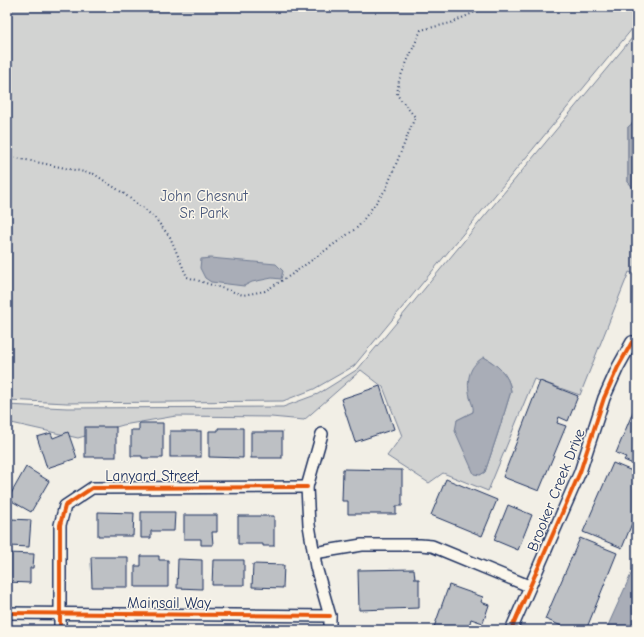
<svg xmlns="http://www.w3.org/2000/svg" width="644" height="637" viewBox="0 0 644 637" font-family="'Comic Neue',sans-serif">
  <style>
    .green { fill: #d2d3d2; stroke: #768198; fill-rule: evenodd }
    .water { fill: #a9adb7; stroke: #707b93 }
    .building { fill: #bdc0c4; stroke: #1b2f5e }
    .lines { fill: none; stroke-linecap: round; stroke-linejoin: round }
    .street-casing { stroke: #1b2f5e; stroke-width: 14 }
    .path { stroke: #1b2f5e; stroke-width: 2; stroke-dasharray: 1 3; stroke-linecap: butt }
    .street { stroke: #fbf7ec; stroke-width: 11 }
    .cycleway-casing { stroke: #fbf7ec; stroke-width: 6 }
    .cycleway { stroke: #e8590c; stroke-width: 4 }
    .labels { text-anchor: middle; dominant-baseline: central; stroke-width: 3; stroke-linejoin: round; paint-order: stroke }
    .park-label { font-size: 15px; fill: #49587b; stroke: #fbf7ec }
    .street-label { font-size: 15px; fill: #1b2f5e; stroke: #fbf7ec }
  </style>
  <rect width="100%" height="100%" fill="#f2efe6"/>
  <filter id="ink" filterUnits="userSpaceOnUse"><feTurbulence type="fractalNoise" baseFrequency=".025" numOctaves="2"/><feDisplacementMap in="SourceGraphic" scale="8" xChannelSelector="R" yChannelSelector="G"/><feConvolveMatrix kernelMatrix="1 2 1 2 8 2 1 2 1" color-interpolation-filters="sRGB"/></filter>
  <g filter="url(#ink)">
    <g class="green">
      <polygon points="7,7 637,7 637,23 354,366 314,389 283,401 67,403 7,400"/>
      <path d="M637 32V120L628 127V182L637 191V275L629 272 580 395 534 379 488 491 443 473 429 483 387 456 402 436 383 387 361 370 304 420 271 417 176 416 123 425 78 438 7 422V405L67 408 283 407 318 394 358 369ZM484 357C497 365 509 374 511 391 503 418 494 445 485 472L480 475 457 420 473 412 474 407 470 397Z"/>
    </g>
    <g class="water">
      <polygon points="637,120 637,192 628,182 628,127"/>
      <polygon points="210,258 276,264 283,271 281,279 272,278 252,282 244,286 211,282 205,278 200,268 201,259"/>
      <path d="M484 357C497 365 509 374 511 391 503 418 494 445 485 472L480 475 474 474 455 431 457 420 473 412C474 406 471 403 470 397 466 379 469 366 484 357Z"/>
      <polygon points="637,561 637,630 606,630"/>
    </g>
    <g class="building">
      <polygon points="540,381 578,396 568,421 559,417 557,423 566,426 539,491 503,477"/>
      <polygon points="380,386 394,429 355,442 341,399"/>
      <polygon points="637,402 637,466 624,460 626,457 616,453"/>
      <polygon points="139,423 163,423 163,458 142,458 142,456 131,456 131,430 139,430"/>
      <rect x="85" y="427" width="31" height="30"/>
      <polygon points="218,428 243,428 243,458 209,457 209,431 218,431"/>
      <rect x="170" y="431" width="31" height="26"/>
      <polygon points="68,432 77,458 47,468 37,437 51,433 53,438"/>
      <rect x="251" y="432" width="31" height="26"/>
      <polygon points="613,463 637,473 637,511 622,548 583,532"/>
      <polygon points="26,467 49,481 31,512 8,499"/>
      <polygon points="343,469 402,470 402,506 396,506 396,514 348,514 348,501 342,501"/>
      <polygon points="446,479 497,500 482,536 431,515"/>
      <polygon points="508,505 532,515 518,550 494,540"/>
      <polygon points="98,512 134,513 133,536 98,536"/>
      <polygon points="141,512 175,512 174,531 151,531 151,538 141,538"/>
      <polygon points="184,515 217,515 217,532 212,532 213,545 201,545 201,539 184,539"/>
      <polygon points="238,516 274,516 274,546 263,546 263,544 238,544"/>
      <polygon points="11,519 31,520 29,547 9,546"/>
      <polygon points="580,538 617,553 586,630 571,630 545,619"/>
      <polygon points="7,553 34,554 33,568 30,568 30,583 7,582"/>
      <polygon points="141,556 159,556 159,560 168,560 168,587 135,587 135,566 141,566"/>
      <polygon points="91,557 128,557 128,587 92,587"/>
      <polygon points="178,559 202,560 202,589 177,588"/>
      <polygon points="213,560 244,560 244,585 212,585"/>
      <polygon points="253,564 284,565 283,588 252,587"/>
      <polygon points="414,569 415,579 419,579 419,608 359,610 358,570"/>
      <polygon points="449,585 483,597 481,602 489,605 483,623 471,619 468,630 433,630"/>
    </g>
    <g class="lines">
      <defs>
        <g id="street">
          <polyline points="322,434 307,487 309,525 316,567 330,616 330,630"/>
          <polyline points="314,553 362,545 420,545 432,546 529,586"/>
          <polyline points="7,613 330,616"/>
          <polyline points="60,630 60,525 65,506 92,488 307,487"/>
          <polyline points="511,630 580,472 604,398 618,367 632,342 637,344"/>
        </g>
      </defs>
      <use href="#street" class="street-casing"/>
      <polyline class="path" points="7,156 94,174 123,193 154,217 170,237 187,277 243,295 265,291 291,275 358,227 386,189 415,117 397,95 399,80 421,30 451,23 486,7"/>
      <use href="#street" class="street"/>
      <defs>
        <g id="cycleway">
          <polyline points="7,613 330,616"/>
          <polyline points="60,630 60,525 65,506 92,488 307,487"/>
          <polyline points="511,630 580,472 604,398 618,367 632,342 637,344"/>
        </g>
      </defs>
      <use href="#cycleway" class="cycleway-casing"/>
      <use href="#cycleway" class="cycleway"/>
    </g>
  </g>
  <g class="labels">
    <g class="park-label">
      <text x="204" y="196">John Chesnut<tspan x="204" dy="17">Sr. Park</tspan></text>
    </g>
    <g class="street-label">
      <text x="152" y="476">Lanyard Street</text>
      <text transform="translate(556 490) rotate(-68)">Brooker Creek Drive</text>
      <text x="169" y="603">Mainsail Way</text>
    </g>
  </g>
  <rect width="644" height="637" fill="none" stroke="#fbf7ec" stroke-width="24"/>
  <rect x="12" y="12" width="620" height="613" fill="none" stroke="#1b2f5e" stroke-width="1.5" filter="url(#ink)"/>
</svg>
